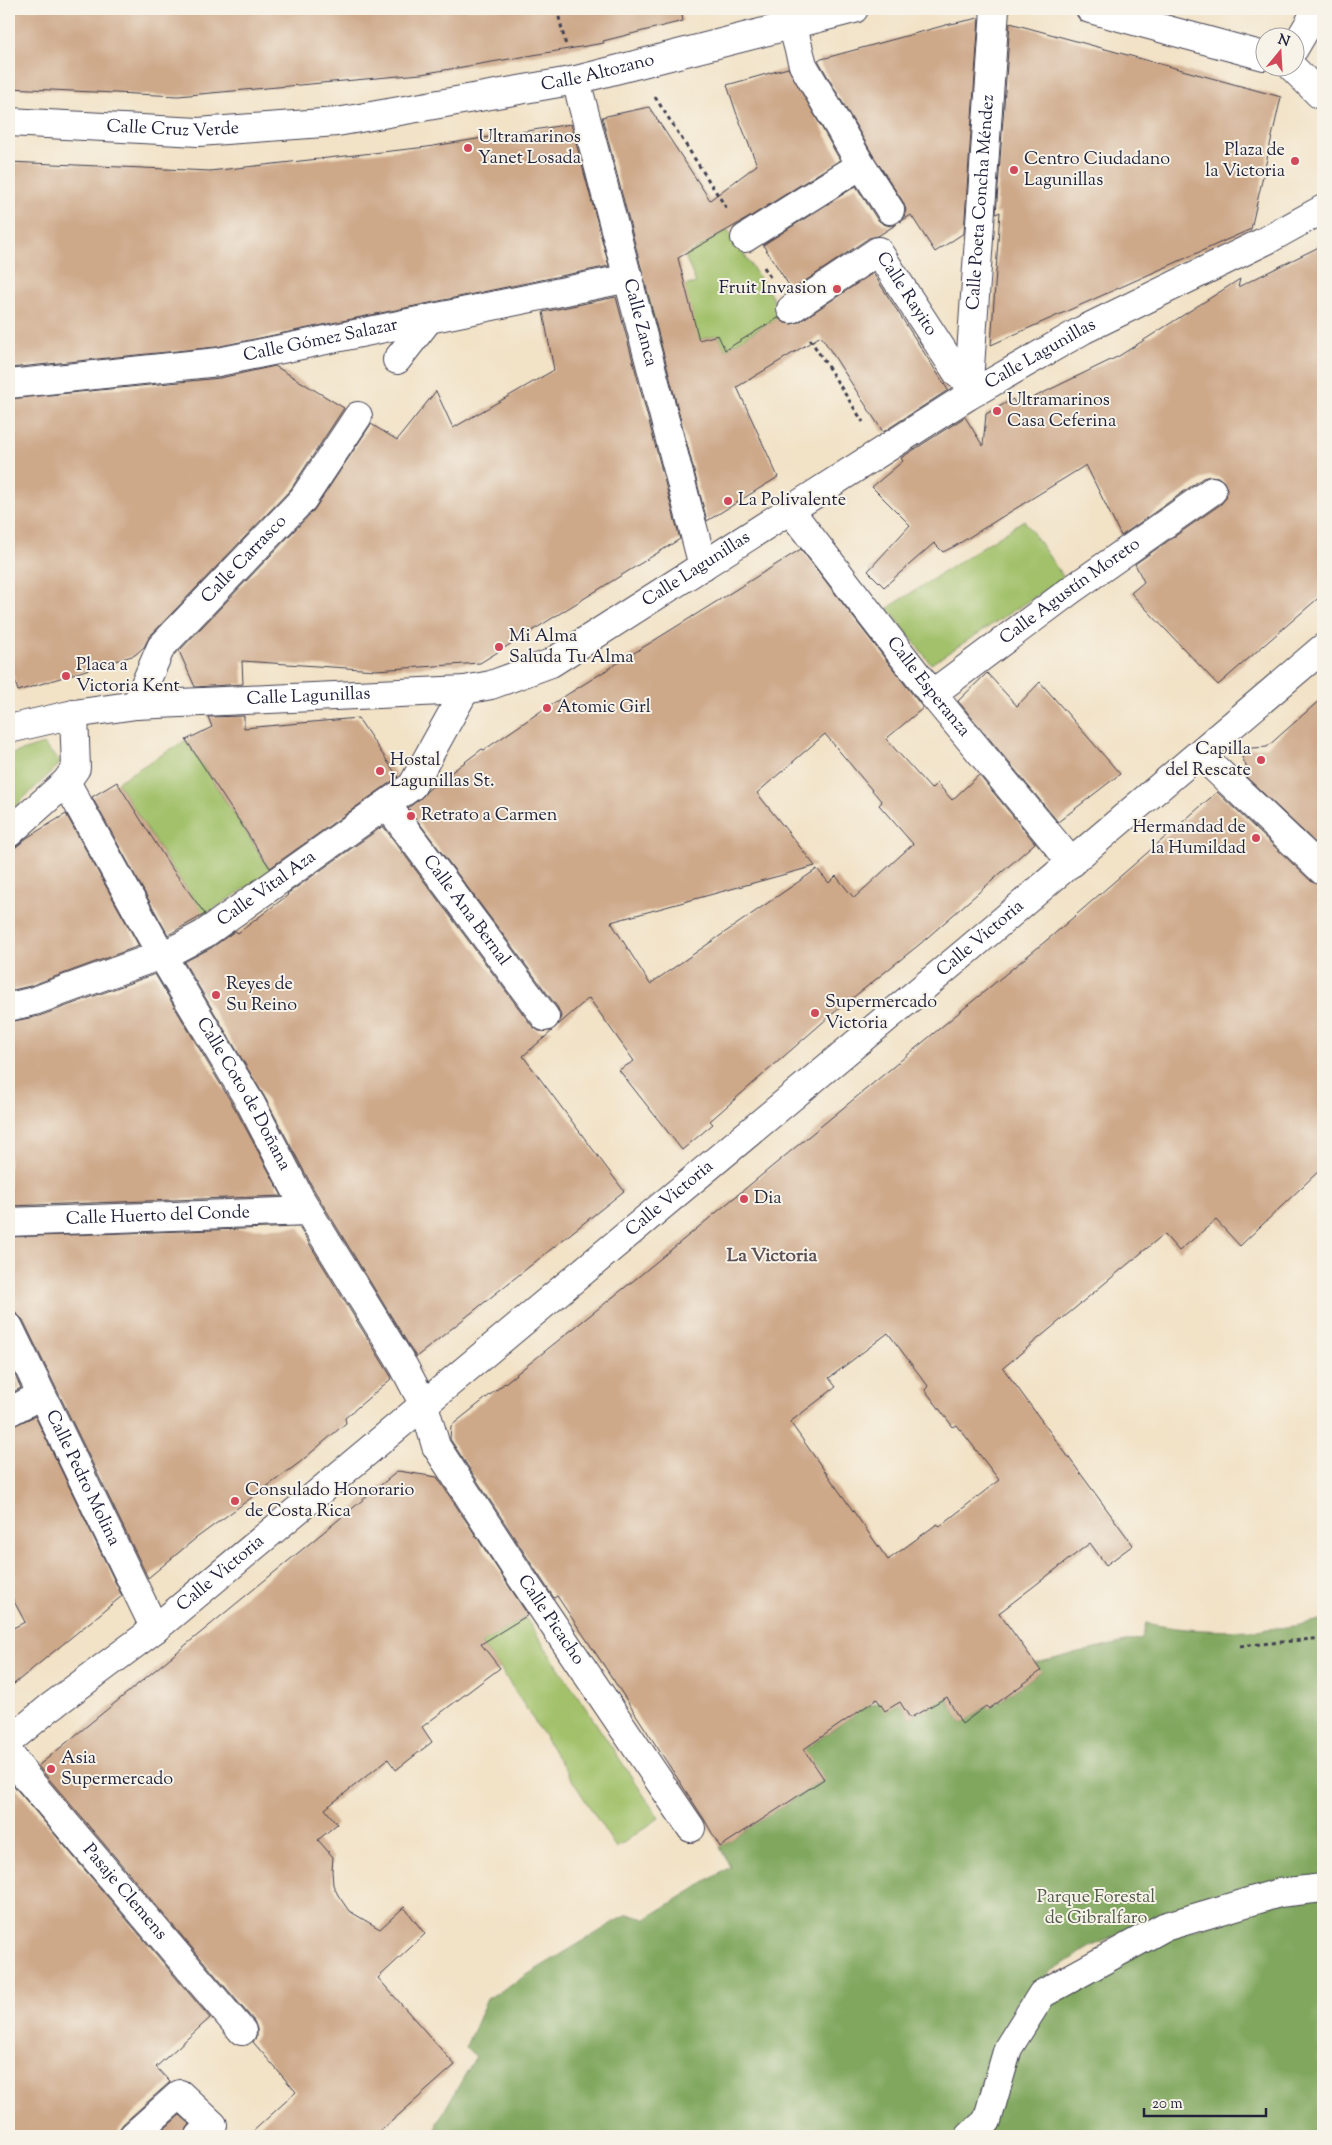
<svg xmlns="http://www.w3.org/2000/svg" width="1332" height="2145" viewBox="0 0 1332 2145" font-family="'Sorts Mill Goudy',serif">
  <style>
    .green { fill: #a2c16a; stroke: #627252 }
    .forest { fill: #81a75e; stroke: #52644c }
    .building { fill: #cda889; fill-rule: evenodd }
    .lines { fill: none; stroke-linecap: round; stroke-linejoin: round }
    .minor-casing { stroke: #413f50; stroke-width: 30 }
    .major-casing { stroke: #413f50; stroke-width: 30 }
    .path { stroke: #413f50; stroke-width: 3; stroke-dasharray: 4 4; stroke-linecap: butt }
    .minor { stroke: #fff; stroke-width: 28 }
    .major { stroke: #fff; stroke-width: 28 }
    .poi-dot { fill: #d1495b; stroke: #f7f3e8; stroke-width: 2 }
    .labels { text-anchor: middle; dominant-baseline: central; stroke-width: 4; stroke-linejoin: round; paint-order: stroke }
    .street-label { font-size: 18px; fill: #22223b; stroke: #f7f3e8 }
    .poi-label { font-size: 18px; fill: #22223b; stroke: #f7f3e8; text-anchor: start }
    .park-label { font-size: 18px; fill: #4f5a4b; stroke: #f7f3e8 }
    .neighbourhood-label { font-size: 19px; font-weight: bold; fill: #5e5156; stroke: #f7f3e8 }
  </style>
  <rect width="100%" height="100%" fill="#f7f3e8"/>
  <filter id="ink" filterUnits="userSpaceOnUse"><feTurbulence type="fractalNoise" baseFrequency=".02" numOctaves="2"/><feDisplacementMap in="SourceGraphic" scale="10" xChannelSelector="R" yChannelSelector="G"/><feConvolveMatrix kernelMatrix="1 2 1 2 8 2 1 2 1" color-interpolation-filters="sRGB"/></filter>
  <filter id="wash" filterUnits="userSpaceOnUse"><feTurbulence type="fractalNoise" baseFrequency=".0096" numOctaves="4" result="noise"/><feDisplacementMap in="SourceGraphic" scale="20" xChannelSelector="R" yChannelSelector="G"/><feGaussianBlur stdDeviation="1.12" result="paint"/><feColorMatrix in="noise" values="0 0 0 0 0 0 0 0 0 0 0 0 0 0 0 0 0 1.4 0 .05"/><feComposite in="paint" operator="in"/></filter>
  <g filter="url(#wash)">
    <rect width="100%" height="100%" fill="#f2e2c6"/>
    <g class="green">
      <polygon points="728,230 783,314 725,350 718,335 657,351 644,295 696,283 685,256"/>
      <polygon points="1024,520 1064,578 931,664 888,608"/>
      <polygon points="186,740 271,871 205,915 170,865 117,782"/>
      <polygon points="43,744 61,763 9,812 9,755"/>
      <polygon points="525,1617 659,1818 616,1848 500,1668 481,1644"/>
    </g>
    <g class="forest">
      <path d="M1323 1620V1877L1249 1886 1179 1909 1090 1947 1050 1972 1016 2003 999 2039 982 2107 959 2136H434L437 2123 476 2056 465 2048 487 1999 628 1914 645 1919 730 1867 720 1847 824 1779 804 1750 863 1708 880 1702H900L910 1718 946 1696 962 1724 986 1706 989 1709 1040 1672 1036 1663 1142 1638 1146 1623C1194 1634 1276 1633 1323 1620Z"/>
      <polygon points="1323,1896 1323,2136 986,2136 1019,2051 1046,2005 1096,1971 1177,1936 1284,1900"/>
    </g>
    <g id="blocks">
      <g class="building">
        <polygon points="9,9 391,9 392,13 426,9 681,9 683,21 603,41 604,43 421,74 178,96 9,88"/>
        <polygon points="979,18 964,233 935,252 911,215 900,222 904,217 906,210 903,202 874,157 818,60 946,25"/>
        <polygon points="1010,23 1281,97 1251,229 991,345 1000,212 996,214"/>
        <polygon points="788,68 840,160 748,218 678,258 699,340 718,335 725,350 778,318 785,323 792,324 799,322 873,273 948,390 883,432 821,336 737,387 778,477 707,521 602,117 649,107 710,200 757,165 736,112 727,85"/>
        <polygon points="571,124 609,266 216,347 9,368 9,162 210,171 427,147"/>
        <polygon points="856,186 877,219 883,224 890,226 897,224 878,236 869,238 792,290 763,245"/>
        <polygon points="1323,245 1323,594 1218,685 1131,593 1144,582 1135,564 1221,504 1226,498 1227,489 1224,482 1218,477 1210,476 1203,478 1121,536 1086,465 955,546 943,552 934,543 884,587 868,571 910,525 872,487 903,461 901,458 965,417 983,446 986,414 1013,399 1016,406 1119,356 1240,279 1238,287"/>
        <polygon points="616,297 680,539 480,663 376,670 242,661 243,684 195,687 179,651 314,510 371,424 397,440 436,391 453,428 554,370 543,312"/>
        <polygon points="275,366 344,408 291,489 150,636 144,647 135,655 18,691 9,662 9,399 220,378"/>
        <path d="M801 549 923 708 886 739 931 789 937 783 952 800 979 775 1035 843 920 944 830 1016 710 1121 713 1124 682 1150 619 1070 634 1061 589 998 558 1025 561 1016 558 1008 408 808 421 798 428 790 482 749 484 750 544 709ZM825 734 882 802 879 805 913 844 854 898 836 876 829 883 817 869 650 984 611 922 815 866 757 793Z"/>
        <polygon points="987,673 1017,706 1040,682 1120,774 1058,822 958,701"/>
        <polygon points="1323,697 1323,850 1243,774 1248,771 1239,749 1267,747"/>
        <polygon points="244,716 244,728 358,718 398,777 270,868 186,740 212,727 208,717"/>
        <polygon points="117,782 170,866 205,914 168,935 92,797"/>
        <path d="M1217 792 1312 882 1323 886V1167L1240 1246 1216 1220 1179 1251 1164 1234 1003 1368 1133 1545 1106 1565 1090 1543 999 1613 1041 1671 989 1709 986 1706 962 1724 947 1697 910 1718 900 1702 885 1711 877 1699 804 1749 824 1779 720 1847 704 1819 603 1664 557 1596 554 1598 532 1565 450 1439 451 1426 638 1277 1053 935ZM888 1333 928 1386 925 1390 953 1427 957 1425 999 1480 940 1526 937 1524 888 1560 790 1422 836 1387 829 1378Z"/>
        <polygon points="66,814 139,946 30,986 9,991 9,853 28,837"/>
        <polygon points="383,826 532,1026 539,1031 552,1031 523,1056 624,1191 416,1357 314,1190 264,1096 184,962 211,948 235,931 238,933 288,895 287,894"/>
        <polygon points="155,974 237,1112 282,1196 9,1206 9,1022 39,1016"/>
        <polygon points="299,1227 392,1378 345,1418 346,1423 299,1463 195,1539 148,1578 23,1320 17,1314 9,1312 9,1237"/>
        <polygon points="9,1362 21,1388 9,1394"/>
        <polygon points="35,1416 122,1596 9,1688 9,1630 25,1622 9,1592 9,1428"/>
        <polygon points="398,1471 437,1477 528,1615 481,1644 500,1668 422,1727 432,1742 396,1770 388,1759 325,1809 337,1824 318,1840 333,1857 332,1871 333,1885 338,1895 349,1911 380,1929 404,1907 425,1934 378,1978 455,2065 375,2136 248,2136 296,2092 253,2042 257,2036 257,2029 254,2021 38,1766"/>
        <polygon points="14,1786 210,2018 156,2067 170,2082 123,2124 118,2131 118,2136 9,2136 9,1790"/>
        <polygon points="180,2115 190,2124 186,2130 185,2136 156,2136"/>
      </g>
    </g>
  </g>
  <g filter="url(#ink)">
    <use href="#blocks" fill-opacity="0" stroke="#413f50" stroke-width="1"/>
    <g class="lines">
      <defs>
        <g id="minor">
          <polyline points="1090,9 1264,56"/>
          <polyline points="1294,49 1311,20 1314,9"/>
          <polyline points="1293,68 1319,94 1323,96"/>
          <path id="s1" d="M576 80 703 566"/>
          <path id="s2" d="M9 122 198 132 337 122 576 80 854 9"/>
          <polyline points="861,165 890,210"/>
          <polyline points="745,238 861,165 803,65 792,24"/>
          <path id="s3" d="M791 309 878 251 958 374"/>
          <polyline points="397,360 429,319"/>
          <path id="s4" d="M9 384 218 362 629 278"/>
          <path id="s5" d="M968 396 995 9"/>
          <path id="s6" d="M789 509 932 694 1072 863"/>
          <path id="s7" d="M932 694 1071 590 1212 491"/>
          <path id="s8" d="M136 705 161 647 303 499 358 416"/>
          <path id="s9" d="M9 729 74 714 136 705 465 690 491 685 551 663 968 396 1083 330 1269 239 1323 209"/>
          <polyline points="1200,754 1323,871"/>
          <path id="s10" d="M66 782 161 954 251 1104 300 1198 404 1367 424 1405 436 1446 519 1574 691 1828"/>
          <path id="s11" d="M387 805 545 1017"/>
          <polyline points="9,833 66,782 76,768 74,714"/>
          <path id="s12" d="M9 1007 34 1001 172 951 204 934 412 786 465 690"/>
          <path id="s13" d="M9 1222 307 1211"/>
          <path id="s14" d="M9 1327 155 1629"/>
          <polyline points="9,1412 41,1395"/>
          <path id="s15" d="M9 1753 27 1778 242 2031"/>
          <polyline points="133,2136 180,2094 213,2125 200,2136"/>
          <polyline points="970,2136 987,2121 1008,2048 1042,1994 1164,1927 1279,1893 1323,1888"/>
        </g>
        <g id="major">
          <path id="s16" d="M9 1741 49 1708 155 1629 968 950 1323 648"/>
        </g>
      </defs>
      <use href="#minor" class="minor-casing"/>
      <use href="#major" class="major-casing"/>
      <g class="path">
        <polyline points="557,9 566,46"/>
        <polyline points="655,97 727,209"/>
        <polyline points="764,267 771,279"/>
        <polyline points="810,339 863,422"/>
        <polyline points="9,1623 12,1629"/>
        <polyline points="1240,1646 1323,1638"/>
      </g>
      <use href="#minor" class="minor"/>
      <use href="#major" class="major"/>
    </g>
  </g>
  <g class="poi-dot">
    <circle cx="468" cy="148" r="5"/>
    <circle cx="1295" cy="161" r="5"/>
    <circle cx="1014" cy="170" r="5"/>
    <circle cx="837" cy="289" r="5"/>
    <circle cx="997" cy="411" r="5"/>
    <circle cx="728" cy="501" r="5"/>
    <circle cx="499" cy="647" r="5"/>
    <circle cx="66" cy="676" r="5"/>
    <circle cx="547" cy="708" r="5"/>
    <circle cx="1261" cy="760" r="5"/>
    <circle cx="380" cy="771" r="5"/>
    <circle cx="411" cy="816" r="5"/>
    <circle cx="1256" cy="838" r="5"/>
    <circle cx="216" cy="995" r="5"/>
    <circle cx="815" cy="1013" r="5"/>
    <circle cx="744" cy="1199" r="5"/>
    <circle cx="235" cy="1501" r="5"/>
    <circle cx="51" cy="1769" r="5"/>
  </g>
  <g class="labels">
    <g class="street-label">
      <text stroke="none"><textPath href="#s2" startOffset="594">Calle Altozano</textPath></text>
      <text stroke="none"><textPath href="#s2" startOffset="164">Calle Cruz Verde</textPath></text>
      <text stroke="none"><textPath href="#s5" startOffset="194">Calle Poeta Concha Méndez</textPath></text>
      <text stroke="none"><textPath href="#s3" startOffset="156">Calle Rayito</textPath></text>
      <text stroke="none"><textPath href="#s1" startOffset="251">Calle Zanca</textPath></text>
      <text stroke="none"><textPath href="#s4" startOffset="315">Calle Gómez Salazar</textPath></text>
      <text stroke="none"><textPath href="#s9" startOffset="1128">Calle Lagunillas</textPath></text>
      <text stroke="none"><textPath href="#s8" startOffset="184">Calle Carrasco</textPath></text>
      <text stroke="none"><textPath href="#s9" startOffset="722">Calle Lagunillas</textPath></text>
      <text stroke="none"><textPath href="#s7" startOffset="172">Calle Agustín Moreto</textPath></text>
      <text stroke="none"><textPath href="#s6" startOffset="226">Calle Esperanza</textPath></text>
      <text stroke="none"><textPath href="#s9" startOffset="302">Calle Lagunillas</textPath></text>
      <text stroke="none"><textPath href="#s12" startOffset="286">Calle Vital Aza</textPath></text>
      <text stroke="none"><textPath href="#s11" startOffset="132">Calle Ana Bernal</textPath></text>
      <text stroke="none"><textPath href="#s16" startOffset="1260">Calle Victoria</textPath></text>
      <text stroke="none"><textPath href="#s10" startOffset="359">Calle Coto de Doñana</textPath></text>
      <text stroke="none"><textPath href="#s16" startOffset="855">Calle Victoria</textPath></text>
      <text stroke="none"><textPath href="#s13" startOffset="149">Calle Huerto del Conde</textPath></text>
      <text stroke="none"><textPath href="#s14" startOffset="168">Calle Pedro Molina</textPath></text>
      <text stroke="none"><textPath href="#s16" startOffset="270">Calle Victoria</textPath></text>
      <text stroke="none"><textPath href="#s10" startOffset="970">Calle Picacho</textPath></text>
      <text stroke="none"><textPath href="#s15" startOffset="181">Pasaje Clemens</textPath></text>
    </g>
    <g class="poi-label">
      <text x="478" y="138">Ultramarinos<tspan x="478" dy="21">Yanet Losada</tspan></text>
      <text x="1285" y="151" text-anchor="end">Plaza de<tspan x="1285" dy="21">la Victoria</tspan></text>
      <text x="1024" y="160">Centro Ciudadano<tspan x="1024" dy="21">Lagunillas</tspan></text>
      <text x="827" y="289" text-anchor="end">Fruit Invasion</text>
      <text x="1007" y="401">Ultramarinos<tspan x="1007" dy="21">Casa Ceferina</tspan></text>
      <text x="738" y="501">La Polivalente</text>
      <text x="509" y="637">Mi Alma<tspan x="509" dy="21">Saluda Tu Alma</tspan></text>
      <text x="76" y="666">Placa a<tspan x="76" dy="21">Victoria Kent</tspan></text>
      <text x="557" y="708">Atomic Girl</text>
      <text x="1251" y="750" text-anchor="end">Capilla<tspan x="1251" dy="21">del Rescate</tspan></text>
      <text x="390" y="761">Hostal<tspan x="390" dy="21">Lagunillas St.</tspan></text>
      <text x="421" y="816">Retrato a Carmen</text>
      <text x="1246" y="828" text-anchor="end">Hermandad de<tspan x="1246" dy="21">la Humildad</tspan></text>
      <text x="226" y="985">Reyes de<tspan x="226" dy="21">Su Reino</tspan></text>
      <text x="825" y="1003">Supermercado<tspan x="825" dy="21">Victoria</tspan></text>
      <text x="754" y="1199">Dia</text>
      <text x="245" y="1491">Consulado Honorario<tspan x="245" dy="21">de Costa Rica</tspan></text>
      <text x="61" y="1759">Asia<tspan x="61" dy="21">Supermercado</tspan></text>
    </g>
    <g class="park-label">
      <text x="1096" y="1898">Parque Forestal<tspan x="1096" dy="21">de Gibralfaro</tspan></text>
    </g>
    <g class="neighbourhood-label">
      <text x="772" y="1256">La Victoria</text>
    </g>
  </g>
  <rect width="1332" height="2145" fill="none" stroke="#f7f3e8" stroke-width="30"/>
  <g transform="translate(1280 52) rotate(18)"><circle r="24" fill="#f7f3e8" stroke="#a29fa3"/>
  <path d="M0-4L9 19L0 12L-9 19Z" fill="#d1495b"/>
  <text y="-8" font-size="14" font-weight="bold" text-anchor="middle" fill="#22223b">N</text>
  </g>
  <path d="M1144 2108v8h122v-8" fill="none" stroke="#22223b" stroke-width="2.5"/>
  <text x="1152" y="2108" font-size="15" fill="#22223b" stroke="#f7f3e8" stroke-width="4" paint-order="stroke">20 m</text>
</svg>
